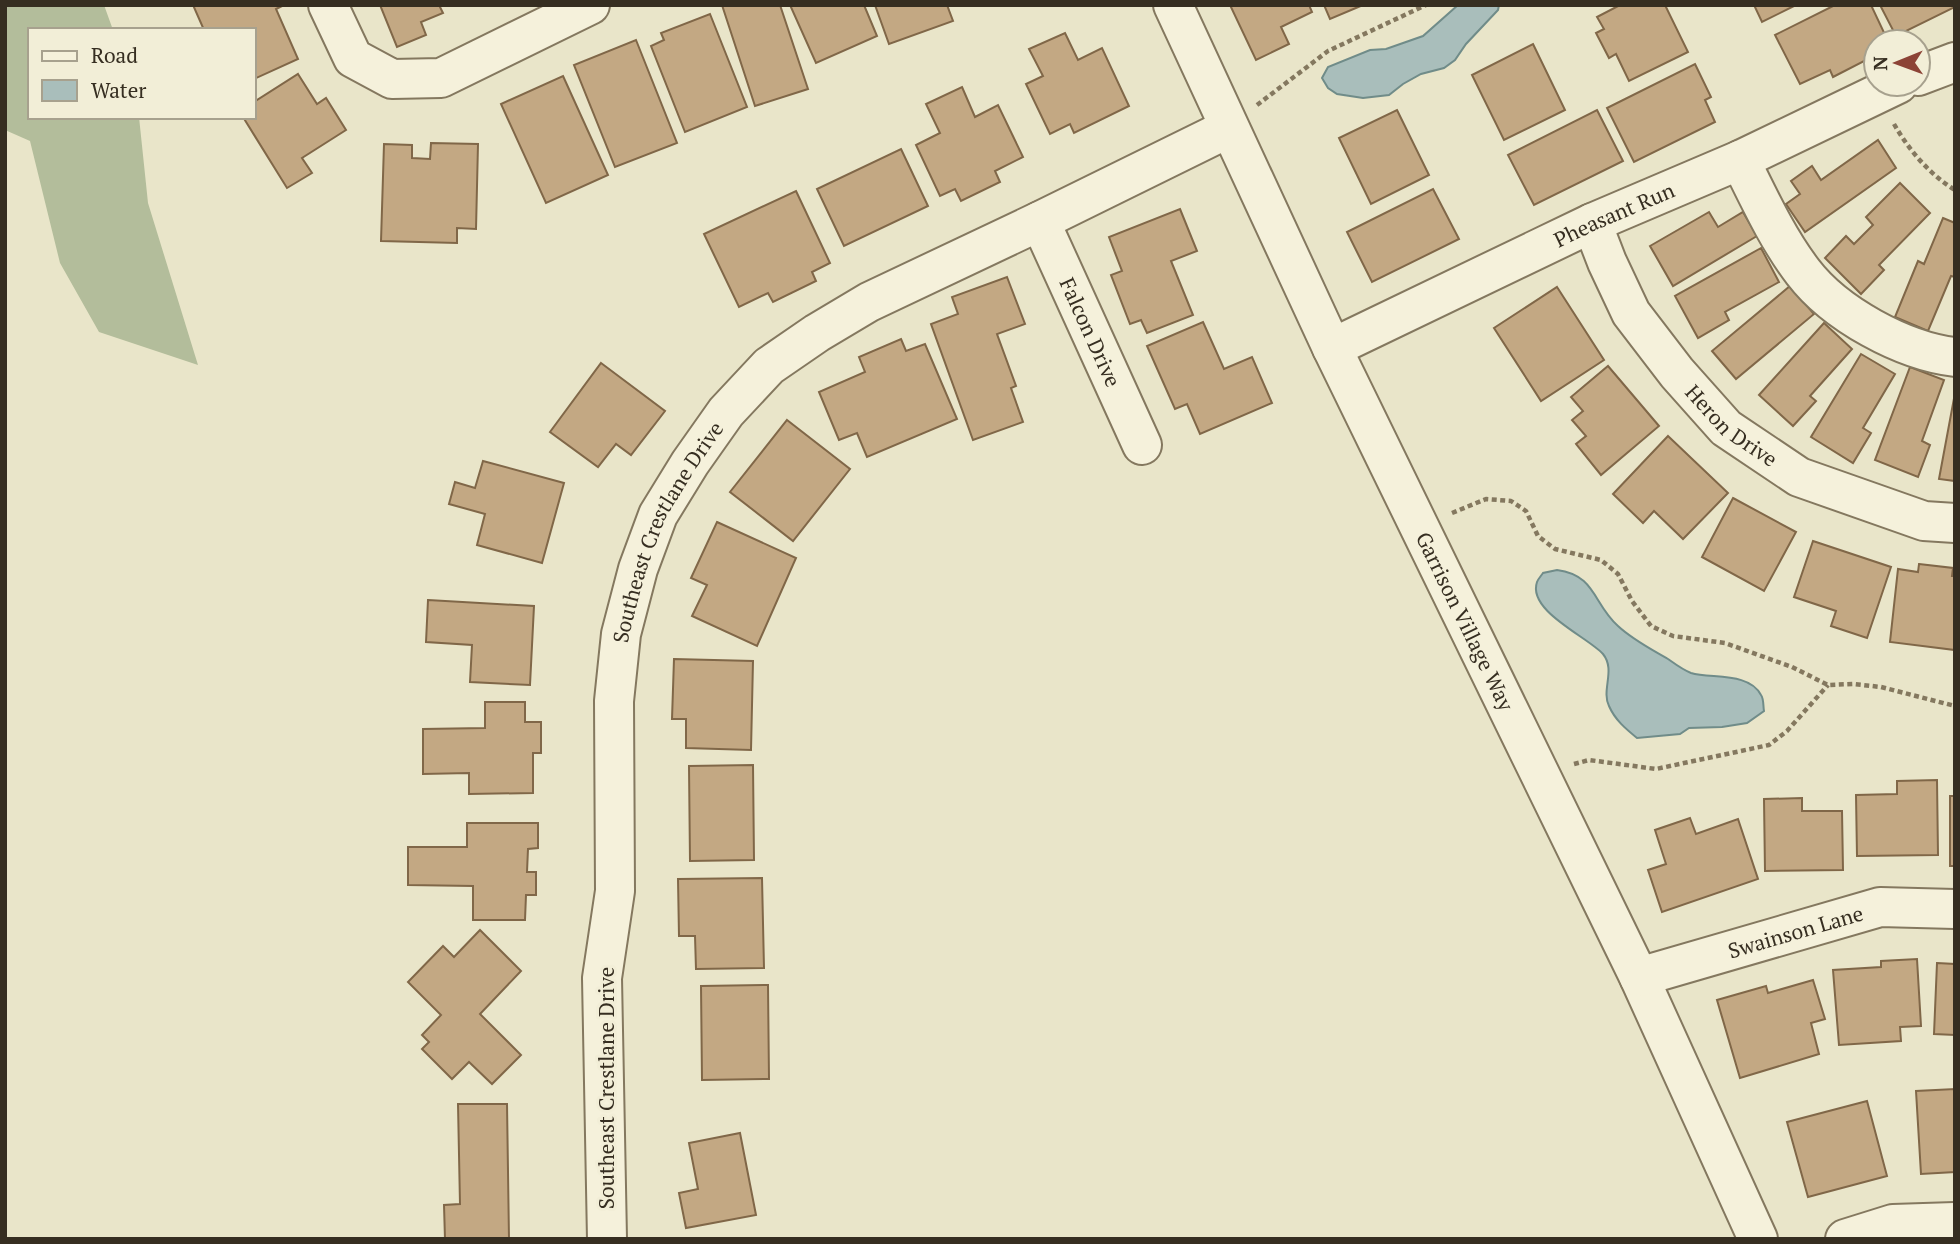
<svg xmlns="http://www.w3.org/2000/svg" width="1960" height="1244" viewBox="0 0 1960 1244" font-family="'PT Serif',serif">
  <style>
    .cemetery { fill: #b3bd9b }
    .water { fill: #a9bebb; stroke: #708c89; stroke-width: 2 }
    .building { fill: #c3a883; stroke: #806748; stroke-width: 2 }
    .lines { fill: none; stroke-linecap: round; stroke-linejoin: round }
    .minor-casing { stroke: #84785f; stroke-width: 42 }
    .path { stroke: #84785f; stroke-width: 4.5; stroke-dasharray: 5 3.5; stroke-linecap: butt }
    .minor { stroke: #f5f1db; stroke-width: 38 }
    .labels { text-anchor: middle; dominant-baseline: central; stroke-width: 6; stroke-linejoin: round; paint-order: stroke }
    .street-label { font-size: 21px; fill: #362e21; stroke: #f2eed7 }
  </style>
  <rect width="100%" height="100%" fill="#e9e5c9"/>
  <polygon class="cemetery" points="5,5 104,5 113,30 30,30 30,117 139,117 148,203 198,365 99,332 60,263 30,141 5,130"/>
  <g class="water">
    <polygon points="1458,5 1499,5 1498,10 1466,44 1455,60 1444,68 1421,74 1403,84 1389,95 1363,98 1337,94 1328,88 1322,78 1328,67 1370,50 1386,49 1423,36"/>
    <path d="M1557 570C1596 575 1593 604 1618 626 1633 640 1651 649 1668 659 1675 664 1683 670 1691 673 1712 679 1749 672 1761 695 1764 699 1763 706 1764 711L1747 723 1722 727 1689 728 1680 734 1637 738C1626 729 1615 720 1609 706 1601 690 1616 670 1603 654 1588 637 1527 611 1537 582 1538 579 1541 576 1543 573Z"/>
  </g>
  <g class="building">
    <polygon points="193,5 284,5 276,9 298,59 254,79 254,30 204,30"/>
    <polygon points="380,5 439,5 443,13 421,22 426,35 397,47"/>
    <polygon points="722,5 780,5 808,89 755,106"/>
    <polygon points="790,5 864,5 877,36 816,63"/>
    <polygon points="875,5 947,5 953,21 889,44"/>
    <polygon points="1230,5 1309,5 1312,12 1281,27 1289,44 1256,60"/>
    <polygon points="1324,5 1363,5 1330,19"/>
    <polygon points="1620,5 1665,5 1688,52 1629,81 1616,54 1609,58 1596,33 1604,29 1597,17"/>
    <polygon points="1754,5 1796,5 1762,22"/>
    <polygon points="1835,5 1871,5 1888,41 1876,42 1876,55 1833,77 1830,70 1800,84 1775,35"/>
    <polygon points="1880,5 1955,5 1955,7 1896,36"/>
    <polygon points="710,14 747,107 685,132 651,46 664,40 661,33"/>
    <polygon points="1065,33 1078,60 1102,48 1129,106 1074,133 1070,124 1050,134 1026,84 1043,76 1029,49"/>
    <polygon points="636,40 677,143 615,167 574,65"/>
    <polygon points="1533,44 1565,110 1504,140 1472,75"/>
    <polygon points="1695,64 1711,97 1705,100 1715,122 1634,162 1607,108"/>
    <polygon points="298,74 317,104 326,98 346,130 302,158 312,173 287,188 243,117 254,117 254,102"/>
    <polygon points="563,76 608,175 546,203 501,104"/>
    <polygon points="962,87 975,117 998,105 1023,157 995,171 1000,182 961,201 955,189 940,196 916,145 940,133 926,104"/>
    <polygon points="1397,110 1429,175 1371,204 1339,138"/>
    <polygon points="1597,110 1623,161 1534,205 1508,155"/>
    <polygon points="1878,140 1896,168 1805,232 1786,204 1800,194 1791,181 1812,166 1821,180"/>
    <polygon points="431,143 478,144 476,229 457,228 457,243 381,241 384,144 412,145 412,158 430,159"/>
    <polygon points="901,149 928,206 844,246 817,189"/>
    <polygon points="1900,183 1930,213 1879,265 1884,270 1861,294 1825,258 1846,236 1854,244 1873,225 1866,217"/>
    <polygon points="1433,189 1459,239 1372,282 1347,232"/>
    <polygon points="796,191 830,263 812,272 816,281 773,302 768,293 739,307 704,234"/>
    <polygon points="1180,209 1197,251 1171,261 1193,315 1147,333 1141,320 1130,324 1111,275 1122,271 1109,237"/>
    <polygon points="1709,212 1718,227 1743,212 1757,236 1673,286 1650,246"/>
    <polygon points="1943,218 1955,223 1955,277 1951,276 1928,331 1895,317 1918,261 1924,264"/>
    <polygon points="1761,248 1779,282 1725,312 1729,320 1698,338 1675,296"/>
    <polygon points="1007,277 1025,324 997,334 1016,386 1011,388 1023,422 973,440 931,324 958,314 952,297"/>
    <polygon points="1790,286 1814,314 1736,379 1712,351"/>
    <polygon points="1557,287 1604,360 1541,401 1494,328"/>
    <polygon points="1203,322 1224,369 1252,357 1272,403 1200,434 1187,404 1175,409 1147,346"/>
    <polygon points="1824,323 1852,349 1810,396 1816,401 1793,426 1759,395"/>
    <polygon points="901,339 906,351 925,344 957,419 867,457 857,433 839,440 819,392 865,372 859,357"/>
    <polygon points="1861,354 1895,374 1863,428 1871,433 1853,463 1811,437"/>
    <polygon points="601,363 665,411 631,455 616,444 598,467 550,432"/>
    <polygon points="1608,366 1659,426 1601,475 1576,444 1586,436 1572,420 1583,411 1571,397"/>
    <polygon points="1910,367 1944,380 1922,441 1930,445 1918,477 1875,460"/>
    <polygon points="1955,393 1955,481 1939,479"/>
    <polygon points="787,420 850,469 793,541 730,492"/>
    <polygon points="1668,436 1728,493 1683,539 1654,511 1643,523 1613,494"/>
    <polygon points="483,461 564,483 542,563 477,545 485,514 449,504 455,482 475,488"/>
    <polygon points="1733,498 1796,532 1764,591 1702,557"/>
    <polygon points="717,522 796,558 757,646 692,616 707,585 691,578"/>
    <polygon points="1813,541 1891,567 1867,638 1831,626 1836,611 1794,597"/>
    <polygon points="1919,564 1953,568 1952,576 1955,576 1955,650 1890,642 1898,569 1918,572"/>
    <polygon points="428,600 534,606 530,685 470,682 472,645 426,642"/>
    <polygon points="674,659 753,661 751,750 686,748 686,719 672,719"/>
    <polygon points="485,702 525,702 525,722 541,722 541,753 533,753 533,793 469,794 469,773 423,774 423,729 485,728"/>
    <polygon points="753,765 754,860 690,861 689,766"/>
    <polygon points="1937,780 1938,855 1857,856 1856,795 1897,794 1897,781"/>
    <rect x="1950" y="796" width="5" height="70"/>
    <polygon points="1802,798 1802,811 1842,811 1843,870 1765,871 1764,799"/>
    <polygon points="1690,818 1696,834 1738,819 1758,879 1662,912 1648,870 1666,864 1655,830"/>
    <polygon points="467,823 538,823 538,848 528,849 527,872 536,872 536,895 526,895 525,920 473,920 473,886 408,885 408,847 467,847"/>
    <polygon points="762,878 764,968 696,969 695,936 679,936 678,879"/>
    <polygon points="480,930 521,971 480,1014 521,1055 492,1084 469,1062 452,1079 422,1049 429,1042 422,1035 441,1015 408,982 443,946 454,957"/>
    <polygon points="1917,959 1921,1026 1900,1027 1901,1041 1839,1045 1833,970 1881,967 1881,961"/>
    <polygon points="1937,963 1955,964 1955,1035 1934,1034"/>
    <polygon points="1813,980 1825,1019 1811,1023 1819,1054 1740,1078 1717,1000 1766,986 1768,993"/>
    <polygon points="768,985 769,1079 702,1080 701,986"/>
    <polygon points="1955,1089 1955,1172 1921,1174 1916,1091"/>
    <polygon points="1867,1101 1887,1176 1808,1197 1787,1122"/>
    <polygon points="458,1104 507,1104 509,1239 445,1239 444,1205 460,1204"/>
    <polygon points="740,1133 756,1215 686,1228 679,1193 698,1189 689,1143"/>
  </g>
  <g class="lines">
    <defs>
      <g id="minor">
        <polyline points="328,5 353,58 392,79 441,78 590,5"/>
        <path id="s1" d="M1173 5 1332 348 1639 977 1758 1239"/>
        <polyline points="1918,76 1955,62"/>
        <path d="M1740 160C1759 198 1777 238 1803 272 1835 314 1903 351 1955 357"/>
        <path id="s2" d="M1040 221 1142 445"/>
        <path id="s3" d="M1592 223 1607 262 1631 313 1677 373 1726 428 1799 477 1924 521 1955 523"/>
        <path id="s4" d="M1332 348 1592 223 1740 160 1898 84"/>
        <path id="s5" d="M1639 977 1880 907 1955 909"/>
        <path id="s6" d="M607 1239 602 978 615 891 614 701 621 634 638 569 658 515 690 463 726 412 769 366 817 333 869 302 1040 221 1229 128"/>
        <polyline points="1845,1239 1893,1224 1955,1222"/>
      </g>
    </defs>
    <use href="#minor" class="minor-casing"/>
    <g class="path">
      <polyline points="1257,105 1328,51 1426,5"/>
      <path d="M1894 124C1909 150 1929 174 1955 190"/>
      <polyline points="1452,513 1486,499 1511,501 1526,511 1538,536 1555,549 1601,560 1618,574 1632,601 1651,626 1673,636 1725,643 1792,667 1828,685 1853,684 1881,687 1955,706"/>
      <polyline points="1574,764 1589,760 1656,769 1769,745 1787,731 1828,685"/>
    </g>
    <use href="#minor" class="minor"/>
  </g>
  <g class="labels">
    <g class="street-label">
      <text stroke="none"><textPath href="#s4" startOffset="312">Pheasant Run</textPath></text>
      <text stroke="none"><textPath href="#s2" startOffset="122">Falcon Drive</textPath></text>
      <text stroke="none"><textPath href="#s3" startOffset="250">Heron Drive</textPath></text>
      <text stroke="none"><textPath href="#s6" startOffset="719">Southeast Crestlane Drive</textPath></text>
      <text stroke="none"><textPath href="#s1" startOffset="682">Garrison Village Way</textPath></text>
      <text stroke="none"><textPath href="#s5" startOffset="163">Swainson Lane</textPath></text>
      <text transform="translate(606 1088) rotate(-90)">Southeast Crestlane Drive</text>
    </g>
  </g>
  <rect width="1960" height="1244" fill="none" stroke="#362e21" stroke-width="14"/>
  <rect x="28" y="28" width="228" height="91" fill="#f2eed7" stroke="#a7a18e" stroke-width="2"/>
  <rect x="42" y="51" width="35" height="10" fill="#f5f1db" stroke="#a7a18e" stroke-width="2"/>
  <text x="91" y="63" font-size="21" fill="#362e21">Road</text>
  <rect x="42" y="80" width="35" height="21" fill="#a9bebb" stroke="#a7a18e" stroke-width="2"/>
  <text x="91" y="98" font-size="21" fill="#362e21">Water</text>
  <g transform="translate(1897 63) rotate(269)"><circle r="33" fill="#f2eed7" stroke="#a7a18e" stroke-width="2"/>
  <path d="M0-5L12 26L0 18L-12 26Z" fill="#8c4336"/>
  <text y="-10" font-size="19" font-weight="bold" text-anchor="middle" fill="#362e21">N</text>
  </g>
</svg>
